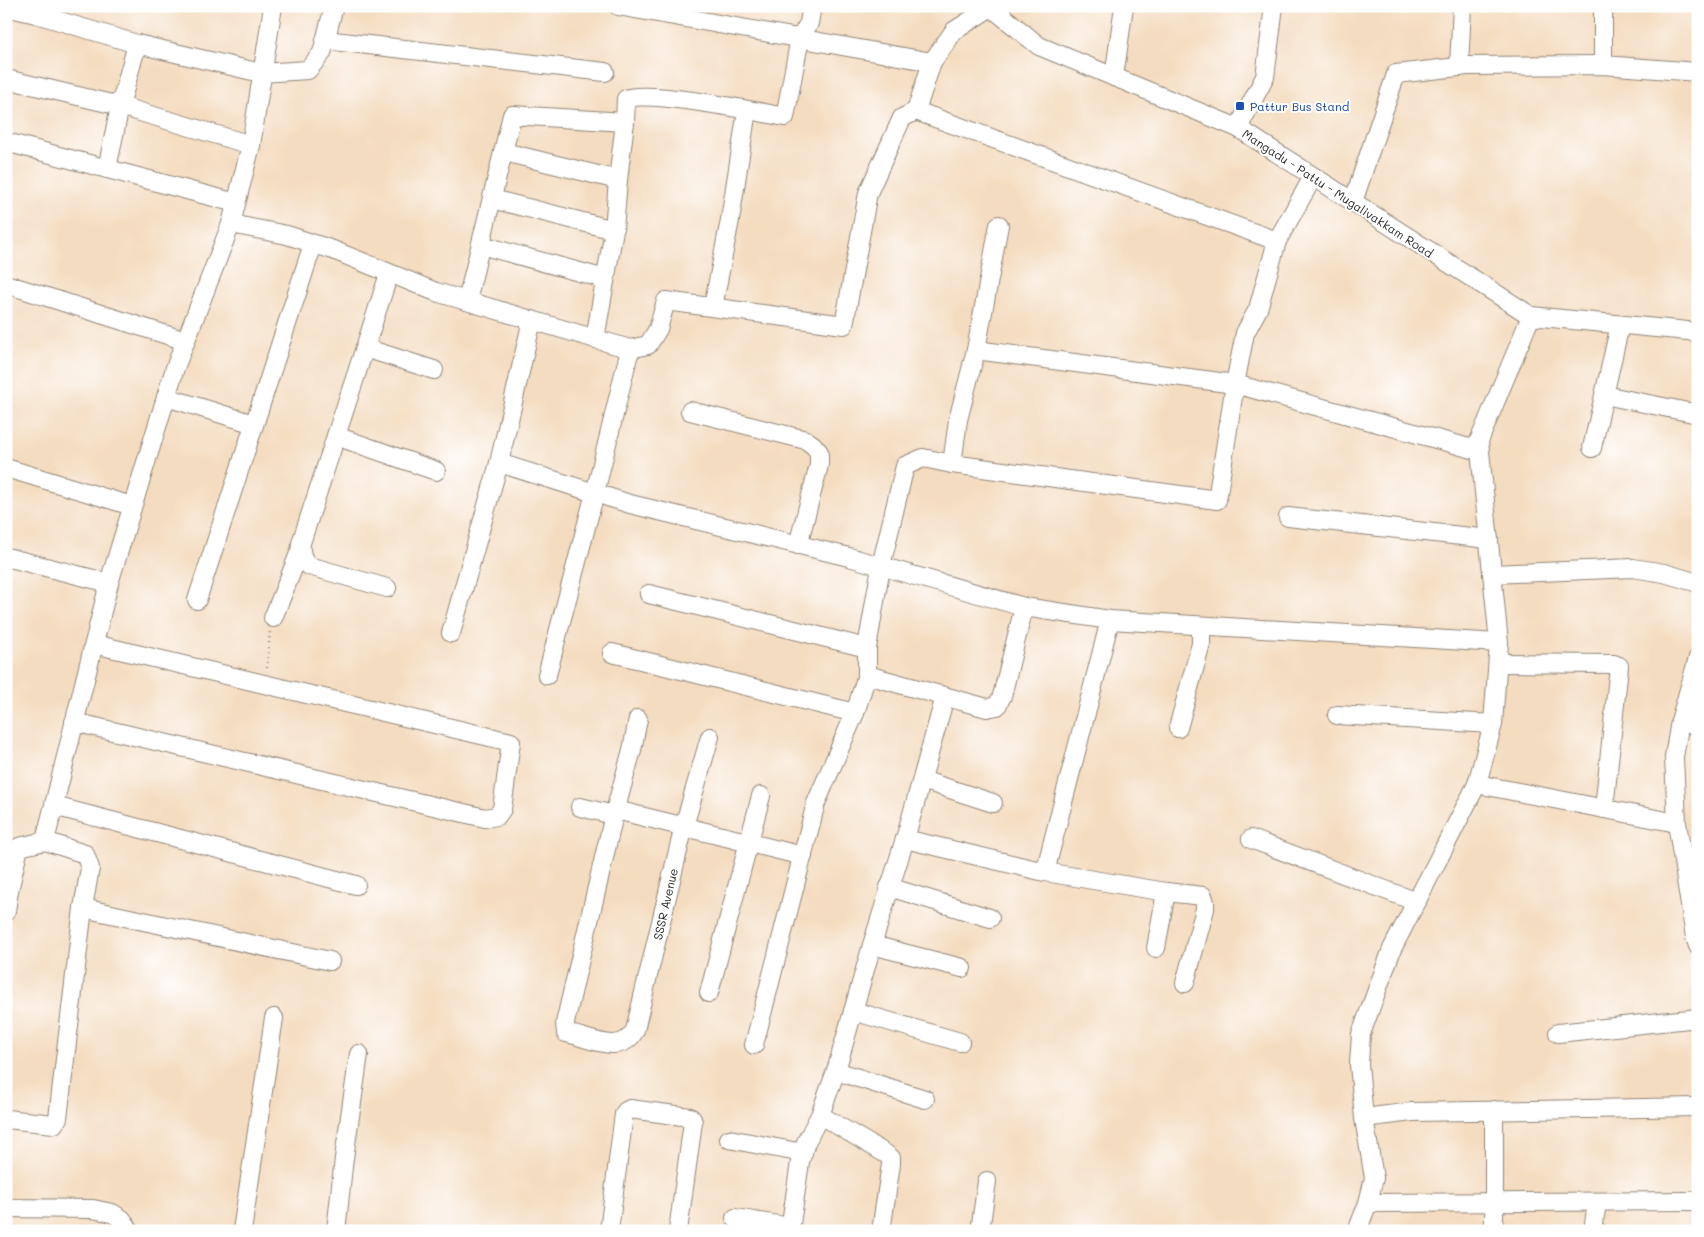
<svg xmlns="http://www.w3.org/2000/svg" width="1704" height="1237" viewBox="0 0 1704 1237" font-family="Mali,sans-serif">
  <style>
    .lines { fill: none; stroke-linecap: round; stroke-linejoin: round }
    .minor-casing { stroke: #908476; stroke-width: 20 }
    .path { stroke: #908476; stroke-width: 2.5; stroke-dasharray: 1 4; stroke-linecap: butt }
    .minor { stroke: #fff; stroke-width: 18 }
    .transit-dot { fill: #1a4fb4; stroke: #fff; stroke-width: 2 }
    .labels { text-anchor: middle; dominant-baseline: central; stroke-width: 4; stroke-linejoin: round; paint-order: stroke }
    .transit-label { font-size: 12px; fill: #164399; stroke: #fff; text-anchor: start }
    .street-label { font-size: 12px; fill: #2b2b2b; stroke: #fff }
  </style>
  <rect width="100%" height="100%" fill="#fff"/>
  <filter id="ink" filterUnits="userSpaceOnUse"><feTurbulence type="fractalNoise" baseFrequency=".02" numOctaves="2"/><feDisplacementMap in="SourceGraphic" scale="10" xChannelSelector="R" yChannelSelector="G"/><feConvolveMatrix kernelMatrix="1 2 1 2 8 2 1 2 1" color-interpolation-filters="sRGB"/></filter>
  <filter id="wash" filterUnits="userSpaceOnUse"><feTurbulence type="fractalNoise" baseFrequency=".0096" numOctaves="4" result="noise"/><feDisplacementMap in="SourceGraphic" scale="20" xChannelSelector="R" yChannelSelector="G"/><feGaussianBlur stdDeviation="1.12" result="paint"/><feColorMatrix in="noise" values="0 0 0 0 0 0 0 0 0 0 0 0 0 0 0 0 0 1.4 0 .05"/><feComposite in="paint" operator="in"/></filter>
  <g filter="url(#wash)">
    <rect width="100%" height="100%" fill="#f4dcc0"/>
  </g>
  <g filter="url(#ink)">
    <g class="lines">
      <defs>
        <g id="minor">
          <polyline points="618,6 932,62"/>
          <polyline points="990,6 1039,46 1238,128 1531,316 1698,332"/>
          <polyline points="1603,6 1603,65"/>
          <polyline points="6,7 36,14 137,44 261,73 308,70 322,53 334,6"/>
          <polyline points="325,40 605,72"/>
          <polyline points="1459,67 1462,6"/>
          <polyline points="1114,77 1124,6"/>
          <polyline points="6,79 120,106 251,145"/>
          <polyline points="916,111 1277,241 1258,309 1245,333 1235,384 976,350"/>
          <path d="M625 122 626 99C642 89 760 112 785 117L800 38 809 23 812 6"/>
          <polyline points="1238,128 1265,77 1274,6"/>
          <polyline points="6,142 236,203"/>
          <polyline points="107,169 120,106 137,44"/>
          <polyline points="492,199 614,230 595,339"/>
          <polyline points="1353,202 1396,74 1467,66 1603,65 1698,72"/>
          <polyline points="231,224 287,235 333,250 436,292 630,349 648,345 658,329 666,301 844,325 868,193 902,118 916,111 932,62 954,31 991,7"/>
          <polyline points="999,225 976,350 958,420 952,464 1217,500 1235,384 1480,451"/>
          <polyline points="614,230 618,180"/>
          <polyline points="1277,241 1313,177"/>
          <polyline points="481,245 605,279"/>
          <polyline points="6,284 186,341"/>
          <polyline points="467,301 512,115 625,122 618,180 504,152"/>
          <polyline points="713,307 730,220 747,110"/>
          <polyline points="532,320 499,463 630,504 849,557 1024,607"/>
          <polyline points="365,348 434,370"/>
          <polyline points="1604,395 1698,414"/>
          <polyline points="166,397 254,424"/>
          <polyline points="690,411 806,440 813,445 819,452 819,465 798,545"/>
          <polyline points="336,436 436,471"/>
          <polyline points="1592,448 1620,325"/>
          <polyline points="6,468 132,506"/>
          <polyline points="1288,517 1489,539"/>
          <polyline points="6,557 109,583"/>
          <polyline points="1492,574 1633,568 1664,573 1698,583"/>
          <path d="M387 588 309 566C302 559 300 553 301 543L389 274"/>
          <polyline points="649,594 867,648 867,675"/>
          <polyline points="197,600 313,244"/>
          <polyline points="273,618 300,551"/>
          <polyline points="451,633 499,463"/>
          <polyline points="867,648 881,566 905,466 923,458 952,464"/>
          <polyline points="612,653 855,713 867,675 987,708 997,706 1002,696 1024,607 1110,620"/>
          <polyline points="1698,658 1680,721 1674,757 1677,823 1695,937 1698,946"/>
          <polyline points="1498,663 1614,664 1619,666 1604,809"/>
          <polyline points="547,675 595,493 630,349"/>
          <polyline points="1337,715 1493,724"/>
          <path d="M638 719 632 750 614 815 565 1023 566 1033C588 1037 622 1057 635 1030L684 826 710 737"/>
          <polyline points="1680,721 1698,726"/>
          <polyline points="74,722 485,818 497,816 502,809 511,742 94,644"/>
          <polyline points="1178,728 1201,644 1201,626"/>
          <polyline points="922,780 993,803"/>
          <polyline points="1477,784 1677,823"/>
          <polyline points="54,806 356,885"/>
          <polyline points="580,807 614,815 616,810 803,856"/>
          <polyline points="905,839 945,697"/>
          <polyline points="1251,839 1417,902"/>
          <polyline points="1683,860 1698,860"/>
          <polyline points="1045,872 1166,892 1156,948"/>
          <polyline points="889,887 990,918"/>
          <polyline points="1166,892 1203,896 1205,902 1205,909 1185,983"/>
          <polyline points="83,908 330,961"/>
          <polyline points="6,911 9,891 19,847 45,841 109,583 175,368 231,224 251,145 273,6"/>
          <polyline points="872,945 962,968"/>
          <polyline points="709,993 761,796"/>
          <polyline points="853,1011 960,1042"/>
          <polyline points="1558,1033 1698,1018"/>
          <polyline points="754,1045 816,803 855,713"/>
          <polyline points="836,1071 925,1099"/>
          <polyline points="1494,1110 1494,1231"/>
          <polyline points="820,1115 886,1154 891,1158 891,1164 881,1231"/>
          <polyline points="1364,1118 1412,1112 1698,1107"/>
          <polyline points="6,1119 54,1124 58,1118 83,908 90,868 85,854 45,841"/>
          <polyline points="729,1139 803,1153"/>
          <polyline points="1368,1203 1698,1201"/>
          <polyline points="6,1208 93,1209 112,1213 122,1219 130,1231"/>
          <polyline points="735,1218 790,1227"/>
          <polyline points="242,1231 274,1018"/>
          <polyline points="336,1231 344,1158 359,1054"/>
          <polyline points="609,1231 624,1114 626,1111 630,1109 690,1117 692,1119 693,1122 678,1231"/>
          <polyline points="790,1231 800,1162 806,1142 820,1115 836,1071 872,945 905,839 1045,872 1110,620 1499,643"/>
          <polyline points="980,1231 987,1181"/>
          <polyline points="1357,1231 1368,1203 1374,1178 1364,1118 1359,1064 1361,1034 1392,949 1477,784 1493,724 1499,643 1479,441 1531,316"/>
          <polyline points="1593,1231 1597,1202"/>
        </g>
      </defs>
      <use href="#minor" class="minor-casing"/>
      <polyline class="path" points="267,668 270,631"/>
      <use href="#minor" class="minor"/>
    </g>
  </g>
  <rect class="transit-dot" x="1235" y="101" width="10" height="10" rx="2.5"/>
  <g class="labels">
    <g class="transit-label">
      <text x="1250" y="106">Pattur Bus Stand</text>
    </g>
    <g class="street-label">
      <text transform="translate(1338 193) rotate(33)">Mangadu - Pattu - Mugalivakkam Road</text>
      <text transform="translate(665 904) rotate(-77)">SSSR Avenue</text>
    </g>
  </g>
  <rect width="1704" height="1237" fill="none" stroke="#fff" stroke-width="25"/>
</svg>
